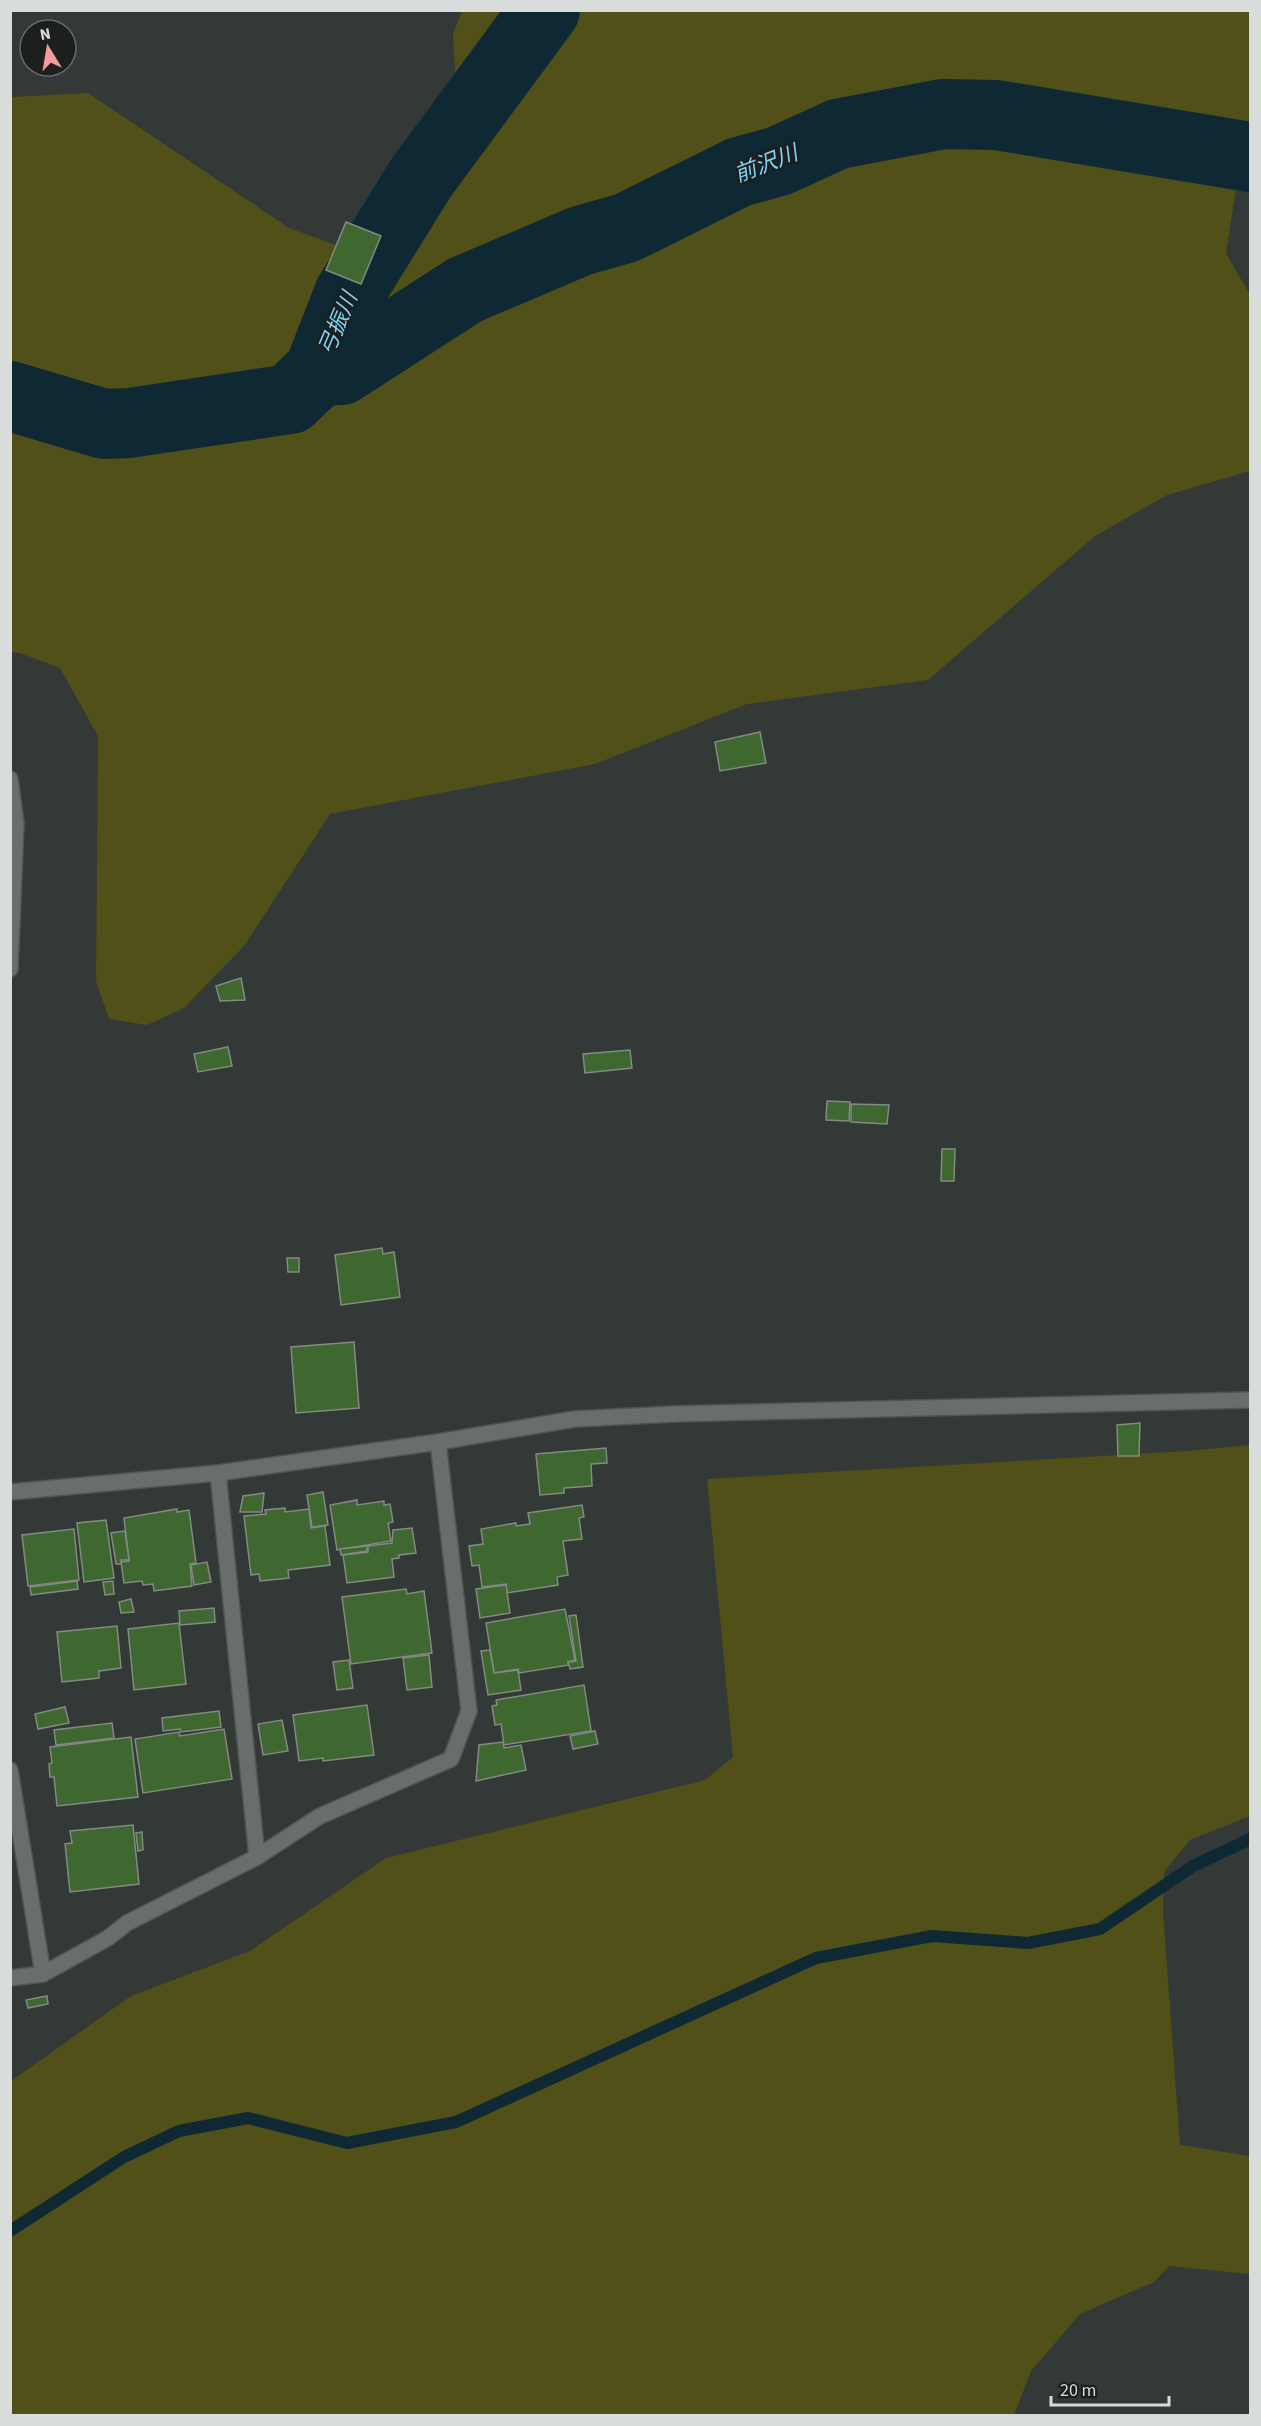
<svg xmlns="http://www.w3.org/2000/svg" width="1261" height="2426" viewBox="0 0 1261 2426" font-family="'Source Sans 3','Noto Sans JP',sans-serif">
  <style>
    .green { fill: #515018 }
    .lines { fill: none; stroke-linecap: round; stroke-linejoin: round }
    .stream { stroke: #0e2934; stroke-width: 12 }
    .river { stroke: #0e2934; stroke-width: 70 }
    .building { fill: #3f6831; stroke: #858984; stroke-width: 1.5 }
    .street-casing { stroke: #4f5553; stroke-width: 18 }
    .secondary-casing { stroke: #4f5553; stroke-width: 18 }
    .street { stroke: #676e6b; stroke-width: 15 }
    .secondary { stroke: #676e6b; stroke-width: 15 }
    .labels { text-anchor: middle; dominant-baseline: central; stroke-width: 5; stroke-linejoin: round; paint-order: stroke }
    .water-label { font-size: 22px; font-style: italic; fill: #7cd5fa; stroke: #1c1f1e }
  </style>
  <rect width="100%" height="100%" fill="#333936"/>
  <g class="green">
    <polygon points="462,11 1250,11 1250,160 1238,176 1226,253 1250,295 1250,471 1167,495 1095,536 928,680 747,704 595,764 330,814 244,946 184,1008 147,1025 109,1019 96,981 98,736 60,668 20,653 11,652 11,97 88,93 289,228 364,255 403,254 432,225 460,150 453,34"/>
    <polygon points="1250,1445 1250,1816 1190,1840 1164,1872 1163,1911 1180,2145 1250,2156 1250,2274 1169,2266 1154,2282 1080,2314 1031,2371 1014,2415 11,2415 10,2082 131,1996 250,1951 386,1858 705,1780 733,1757 707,1479 1188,1451"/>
  </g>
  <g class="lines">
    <polyline class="stream" points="10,2231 124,2157 179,2131 248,2118 347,2143 456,2122 816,1958 932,1936 1028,1943 1100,1929 1193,1866 1250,1839"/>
    <g class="river">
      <polyline points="319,371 341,370 465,290 580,241 626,228 739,172 779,161 838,134 943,114 996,115 1250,157"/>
      <polyline points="10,396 104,424 129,423 290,399 319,371 349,294 421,178 545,10"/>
    </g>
  </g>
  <g class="building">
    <polygon points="346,222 381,236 361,284 326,270"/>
    <polygon points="760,732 766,763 720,771 715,742"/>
    <polygon points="241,978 245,1000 220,1001 216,986"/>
    <polygon points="228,1047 232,1066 198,1072 194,1054"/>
    <polygon points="630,1050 632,1068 585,1073 583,1054"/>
    <polygon points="827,1101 850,1102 849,1121 826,1120"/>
    <polygon points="851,1104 889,1105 887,1124 851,1122"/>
    <polygon points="942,1149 955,1149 954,1181 941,1181"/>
    <polygon points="382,1248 383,1254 394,1252 400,1297 341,1305 335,1255"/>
    <polygon points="287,1258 299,1258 299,1272 288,1272"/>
    <polygon points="354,1342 359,1408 296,1413 291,1347"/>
    <polygon points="1140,1423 1139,1456 1118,1456 1117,1425"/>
    <polygon points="606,1448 607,1463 591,1464 592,1486 564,1488 564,1493 540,1495 536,1454"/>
    <polygon points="323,1492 328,1525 312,1527 307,1495"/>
    <polygon points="264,1493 262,1512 240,1512 243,1496"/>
    <polygon points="357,1500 357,1505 384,1501 384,1505 390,1504 393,1522 388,1523 391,1541 337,1550 330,1505"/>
    <polygon points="582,1505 584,1517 579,1518 582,1539 563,1541 568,1575 557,1577 558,1585 507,1593 506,1584 482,1587 479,1565 472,1566 469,1546 483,1544 481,1529 516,1523 516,1526 530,1524 528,1513"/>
    <polygon points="285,1508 285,1512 309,1509 311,1528 325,1526 330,1565 288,1570 289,1578 260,1581 259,1574 251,1575 244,1516 266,1514 265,1510"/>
    <polygon points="177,1509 177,1512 189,1510 196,1563 190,1564 192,1586 154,1591 153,1584 143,1585 142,1581 124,1583 121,1562 129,1561 124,1518"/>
    <polygon points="106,1520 114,1578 84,1582 77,1523"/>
    <polygon points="412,1528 416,1553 399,1555 399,1558 392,1559 394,1577 347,1583 343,1555 368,1552 368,1546 392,1543 393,1530"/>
    <polygon points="74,1529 79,1580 28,1586 22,1535"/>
    <polygon points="125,1531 129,1560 121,1560 121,1564 116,1564 111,1533"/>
    <polygon points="367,1546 367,1551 341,1555 340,1549"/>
    <polygon points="207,1562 211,1582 194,1585 191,1565"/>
    <polygon points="77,1581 78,1589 31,1595 30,1587"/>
    <polygon points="113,1581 114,1594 105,1595 103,1582"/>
    <polygon points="506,1585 510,1613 480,1618 476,1589"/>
    <polygon points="406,1589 407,1594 424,1591 432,1653 351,1664 342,1597"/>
    <polygon points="131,1599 134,1612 121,1613 119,1602"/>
    <polygon points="214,1608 215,1622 180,1625 179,1611"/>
    <polygon points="565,1609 575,1660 568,1662 569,1665 519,1673 518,1669 494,1673 486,1623"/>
    <polygon points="576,1615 583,1667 570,1669 568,1662 576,1661 569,1616"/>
    <polygon points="179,1623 186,1684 134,1690 128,1629"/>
    <polygon points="117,1626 121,1668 99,1671 99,1678 62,1682 57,1632"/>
    <polygon points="490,1650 494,1673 518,1670 521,1690 488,1695 481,1651"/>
    <polygon points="429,1655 432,1687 407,1690 403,1658"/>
    <polygon points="349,1660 353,1688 337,1690 333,1662"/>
    <polygon points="584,1685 591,1731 504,1745 501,1724 495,1725 492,1706 497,1705 496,1700"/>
    <polygon points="367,1705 374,1755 323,1761 323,1758 299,1761 293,1715"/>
    <polygon points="65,1707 69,1723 38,1729 35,1714"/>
    <polygon points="219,1711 221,1727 181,1732 180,1729 163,1731 162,1718"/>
    <polygon points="282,1720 288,1751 263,1755 258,1724"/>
    <polygon points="112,1723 114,1738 56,1745 54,1730"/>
    <polygon points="224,1729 232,1779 143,1793 135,1739 179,1732 180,1736"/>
    <polygon points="595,1731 598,1744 573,1749 570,1736"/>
    <polygon points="131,1737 138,1797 57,1806 54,1777 50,1777 49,1764 52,1763 50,1747"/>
    <polygon points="503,1742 504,1748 521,1745 526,1770 476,1781 479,1745"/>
    <polygon points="133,1825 139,1884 70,1892 65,1844 72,1843 70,1831"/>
    <polygon points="142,1832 143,1850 138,1851 136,1833"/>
    <polygon points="47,1996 48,2004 28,2008 26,2000"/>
  </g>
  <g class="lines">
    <defs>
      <g id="street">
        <polyline points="10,779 16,823 10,969"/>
        <polyline points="674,1414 1250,1400"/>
        <polyline points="218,1473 257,1857"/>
        <polyline points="10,1770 43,1974"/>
        <polyline points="10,1978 43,1974 108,1938 127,1923 257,1857 320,1816 451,1759 469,1711 438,1442"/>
      </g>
      <polyline id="secondary" points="10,1492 218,1473 438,1442 575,1419 674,1414"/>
    </defs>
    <use href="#street" class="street-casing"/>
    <use href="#secondary" class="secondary-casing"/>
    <use href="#street" class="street"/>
    <use href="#secondary" class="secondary"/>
  </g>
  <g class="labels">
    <g class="water-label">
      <text transform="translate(766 164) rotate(-21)">前沢川</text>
      <text transform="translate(338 324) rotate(-67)">弓振川</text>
    </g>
  </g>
  <rect width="1261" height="2426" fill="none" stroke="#d8dcda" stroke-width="24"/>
  <g transform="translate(48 48) rotate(349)"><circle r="28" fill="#1c1f1e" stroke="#676b69" stroke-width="1.5"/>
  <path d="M0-4.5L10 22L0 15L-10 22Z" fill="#f59b9b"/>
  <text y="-9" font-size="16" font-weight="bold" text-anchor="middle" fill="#d8dcda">N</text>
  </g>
  <path d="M1051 2396v9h118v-9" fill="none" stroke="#d8dcda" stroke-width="3"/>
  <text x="1060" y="2396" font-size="18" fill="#d8dcda" stroke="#1c1f1e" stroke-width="4.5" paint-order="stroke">20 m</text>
</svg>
